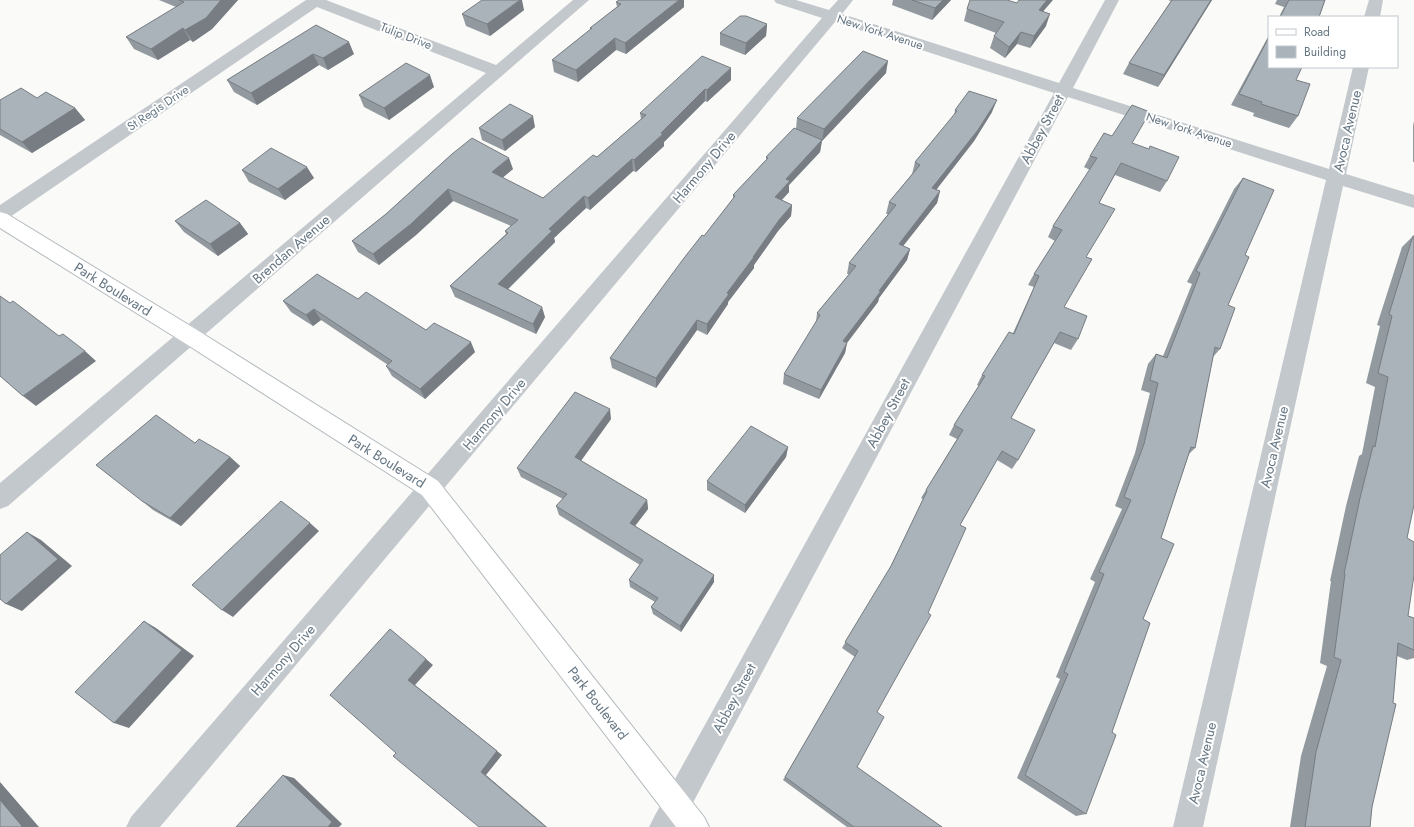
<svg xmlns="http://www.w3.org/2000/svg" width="1414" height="827" viewBox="0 0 1414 827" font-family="Jost,sans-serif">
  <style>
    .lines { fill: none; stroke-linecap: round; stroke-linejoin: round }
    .secondary-casing { stroke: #b3babf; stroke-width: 2 }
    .minor { fill: #c3c8cc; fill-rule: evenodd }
    .secondary { fill: #fff; fill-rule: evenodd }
    .wall { fill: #929a9f }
    .shaded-wall { fill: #777d82 }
    .building { fill: #aab3b9; stroke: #777d82 }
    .labels { text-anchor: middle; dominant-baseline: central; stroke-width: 4; stroke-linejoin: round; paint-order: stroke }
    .far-street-label { font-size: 12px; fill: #657683; stroke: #fff }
    .street-label { font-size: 14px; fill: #657683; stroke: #fff }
  </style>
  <rect width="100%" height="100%" fill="#fafaf8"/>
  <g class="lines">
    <defs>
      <polygon id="secondary" points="0,212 7,214 197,330 438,481 704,817 709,827 676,827 422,495 183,342 0,228"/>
    </defs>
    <use href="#secondary" class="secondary-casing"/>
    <g class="minor">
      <polygon points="306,0 326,0 496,65 573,0 589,0 8,506 0,509 0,483 486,73 317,7 7,219 0,221 0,205"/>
      <polygon points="774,0 796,0 829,10 838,0 853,0 842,14 1059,83 1105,0 1119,0 1073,88 1329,169 1353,67 1369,67 1346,174 1414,195 1414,208 1343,186 1203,827 1173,827 1326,180 1068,97 680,827 649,827 654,817 1054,93 835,22 160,827 126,827 131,817 822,18 776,3"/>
      <polygon points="1369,0 1383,0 1380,17 1364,17"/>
    </g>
    <use href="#secondary" class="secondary"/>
  </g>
  <g class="wall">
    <polygon points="159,0 238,0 212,29 193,42 190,40 158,60 134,49 126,37 176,7"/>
    <polygon points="893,0 951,0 932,20 892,5"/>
    <polygon points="1168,0 1212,0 1158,87 1123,74 1129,63 1171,1"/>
    <polygon points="1277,0 1325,0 1319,17 1279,17 1284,7 1275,4"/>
    <polygon points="616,2 684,7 626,54 616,50 578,82 554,72 552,60 590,30 590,28 617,7"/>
    <polygon points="967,9 1043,12 1046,26 1030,48 1017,44 1005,58 990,48 994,36 996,33 964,21"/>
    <polygon points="524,10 490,36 466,26 462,14"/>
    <polygon points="767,24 766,36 745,55 720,45 720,33"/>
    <polygon points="1269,35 1269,67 1296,80 1298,116 1289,128 1253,116 1254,113 1231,105"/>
    <polygon points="290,41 354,54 328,70 319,65 257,105 234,92 227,80"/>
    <polygon points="731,68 731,80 707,102 705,101 664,142 664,146 636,172 633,171 590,210 586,208 554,238 555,242 508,289 545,317 536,334 455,297 450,286 506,234 505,231 511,226 453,201 416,235 379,265 358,252 352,241 386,214 452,154 513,169 502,178 543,198 597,157 641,119 640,113"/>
    <polygon points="886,73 822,141 820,152 789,185 789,192 782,200 792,205 791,216 778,231 754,265 754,268 728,302 728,304 707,335 697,330 656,388 612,368 610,358 733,199 733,195 766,160 766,157 796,129 797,118"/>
    <polygon points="434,87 389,120 364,107 359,95"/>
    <polygon points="37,98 75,108 85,120 32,153 0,135 0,100"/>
    <polygon points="955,110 992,112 974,141 936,190 940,191 937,203 903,246 910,249 907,260 879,298 878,302 847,342 845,353 819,399 783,384 784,374 816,322 817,313 849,274 847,274 849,263 888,214 886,214 889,202 912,174 915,162 954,116"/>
    <polygon points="1414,121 1414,162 1413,162 1413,126"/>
    <polygon points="535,127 505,151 482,140 479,128"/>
    <polygon points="1132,143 1167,181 1160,192 1115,175 1099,203 1086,257 1064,307 1078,339 1071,350 1054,343 1011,418 1018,460 1012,469 997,460 960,525 877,712 857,767 942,827 847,827 783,780 855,657 842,648 889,570 923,499 921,498 926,490 957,439 949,435 954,425 979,386 977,385 982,375 1013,333 1034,287 1028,285 1034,274 1055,241 1048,237 1053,226 1090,170 1084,167 1090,156"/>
    <polygon points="242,170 314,178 285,200 249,182"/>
    <polygon points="1243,178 1245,255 1228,305 1220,349 1213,357 1195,448 1189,454 1161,538 1143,619 1112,732 1086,814 1076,816 1017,778 1060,679 1056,677 1095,582 1090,579 1122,509 1115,506 1135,453 1150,393 1141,390 1148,364 1156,354 1163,356 1192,284 1187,282 1234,189"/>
    <polygon points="175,221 240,223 248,234 218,256 184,232"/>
    <polygon points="1413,236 1407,538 1408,616 1414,618 1414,658 1407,660 1397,656 1372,807 1370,827 1290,827 1301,756 1327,666 1320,663 1331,581 1330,581 1346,506 1359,456 1362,454 1375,387 1366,383 1380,326 1377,325 1402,247"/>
    <polygon points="358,299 426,330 475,352 425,399 392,376 386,366 388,365 321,320 313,326 291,312 283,301"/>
    <polygon points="611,419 581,461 647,500 648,509 635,526 714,575 714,582 681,632 653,614 651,607 655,602 630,587 629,580 640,565 559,515 556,506 563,499 521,477 517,468"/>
    <polygon points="788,447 786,457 745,513 707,490 707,481"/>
    <polygon points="230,457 240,466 181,526 153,510 142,501"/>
  </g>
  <g class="shaded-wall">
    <polygon points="221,0 238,0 212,29 193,42 185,30"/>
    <polygon points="520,0 522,0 524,10 490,36 487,24"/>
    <polygon points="679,0 684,0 684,7 626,54 625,43"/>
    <polygon points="943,0 951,0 932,20 935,8"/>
    <polygon points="1047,0 1053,0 1034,22 1039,10"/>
    <polygon points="1211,0 1212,0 1158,87 1164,75"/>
    <polygon points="1050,14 1046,26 1030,48 1034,36"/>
    <polygon points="767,24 766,36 745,55 746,43"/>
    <polygon points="183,28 190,40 158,60 151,49"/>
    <polygon points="1021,32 1017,44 1005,58 1009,47"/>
    <polygon points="615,38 616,50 578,82 576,70"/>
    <polygon points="349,42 354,54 328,70 323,58"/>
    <polygon points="313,54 319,65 257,105 251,93"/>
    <polygon points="888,61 886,73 822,141 824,129"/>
    <polygon points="731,68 731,80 707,102 707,90"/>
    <polygon points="430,75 434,87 389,120 384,108"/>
    <polygon points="705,89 705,101 664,142 664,146 636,172 634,160"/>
    <polygon points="997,100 992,112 974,141 929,199 932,188"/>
    <polygon points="75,108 85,120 32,153 22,142"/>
    <polygon points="533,116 535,127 505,151 502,140"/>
    <polygon points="822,140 820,152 789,185 789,192 774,208 775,197 786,179"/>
    <polygon points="509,158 513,169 495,184 492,172"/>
    <polygon points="632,159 633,171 590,210 588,198"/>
    <polygon points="307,167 314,178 285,200 278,189"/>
    <polygon points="448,189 453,201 416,235 379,265 373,254"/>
    <polygon points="940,191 937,203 896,255 899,244"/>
    <polygon points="584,196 586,208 554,238 555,242 502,295 498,284 549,229"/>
    <polygon points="792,205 791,216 778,231 754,265 754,268 728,302 728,304 707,335 707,324 727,293 779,220"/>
    <polygon points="240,223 248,234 218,256 210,244"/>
    <polygon points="910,249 907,260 879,298 878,302 841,351 843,341 879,291"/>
    <polygon points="542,307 545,317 536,334 533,324"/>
    <polygon points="314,309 321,320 313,326 306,315"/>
    <polygon points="697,320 697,330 656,388 656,378"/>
    <polygon points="471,342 475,352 425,399 420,389"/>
    <polygon points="847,343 845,353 819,399 821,390"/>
    <polygon points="85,351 96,361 36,406 23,396"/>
    <polygon points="610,409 611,419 577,466 575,457"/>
    <polygon points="788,447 786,457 745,513 745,505"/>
    <polygon points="230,457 240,466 181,526 170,518"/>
    <polygon points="647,500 648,509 631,531 630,523"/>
    <polygon points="310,523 319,531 233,617 222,610"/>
    <polygon points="27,532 41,540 72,566 22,611 6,604"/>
    <polygon points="714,575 714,582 681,632 680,626"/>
    <polygon points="144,621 156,628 194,656 129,728 114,723"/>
    <polygon points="426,659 433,665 415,685 502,755 486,775 547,827 546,827 481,772 408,680"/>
    <polygon points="283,775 294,778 342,824 339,827 328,827"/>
    <polygon points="0,782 39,827 21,827 0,800"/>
  </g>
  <g class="building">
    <polygon points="179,0 221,0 206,18 185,30 183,28 151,49 126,37 184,2"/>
    <polygon points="482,0 520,0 487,24 462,14"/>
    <polygon points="619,0 679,0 625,43 615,38 576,70 552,60 592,28 590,28 621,4 616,2"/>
    <polygon points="912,0 943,0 935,8"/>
    <polygon points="970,0 1007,0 1017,3 1019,0 1047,0 1039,10 1050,14 1034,36 1021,32 1009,47 994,36 1004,22 967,9"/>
    <polygon points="1172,0 1211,0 1164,75 1129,63"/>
    <polygon points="1289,0 1325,0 1319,17 1280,17"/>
    <polygon points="740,16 746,16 767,24 746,43 720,33"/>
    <polygon points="316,25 349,42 323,58 313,54 251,93 227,80"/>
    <polygon points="1269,37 1269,67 1302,67 1296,80 1310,84 1298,116 1261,104 1262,102 1239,94"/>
    <polygon points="863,51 888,61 824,129 797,118"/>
    <polygon points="702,56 731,68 707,90 705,89 661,133 663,134 634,160 632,159 588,198 584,196 549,229 552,231 498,284 542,307 533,324 450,286 508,233 505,231 518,220 448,189 411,224 373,254 352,241 386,214 452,154 472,138 509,158 492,172 543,198 593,155 597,157 646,115 640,113"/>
    <polygon points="406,63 430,75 384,108 359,95"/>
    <polygon points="21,88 37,98 46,92 75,108 22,142 0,129 0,100"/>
    <polygon points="969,91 997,100 978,130 932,188 940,191 899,244 910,249 879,291 881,291 843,341 847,343 821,390 784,374 820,315 817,313 856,266 849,263 896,205 889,202 920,165 915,162 957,111 955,110"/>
    <polygon points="510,104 533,116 502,140 479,128"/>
    <polygon points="1132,105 1150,112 1132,143 1149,149 1150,146 1179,157 1167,181 1121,163 1099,203 1115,209 1086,257 1092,259 1064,307 1087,316 1078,339 1060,332 1011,418 1035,430 1018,460 1002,451 960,525 966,528 928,613 931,615 877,712 884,717 857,767 942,827 854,827 785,777 858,651 845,642 891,566 927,491 926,490 963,430 954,425 985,376 982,375 1009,332 1014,334 1039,276 1034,274 1062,230 1053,226 1097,158 1090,156 1104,133 1112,136"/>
    <polygon points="794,128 822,140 786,179 790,181 775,197 792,205 779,220 753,257 754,257 727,293 729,294 707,324 697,320 656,378 610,358 684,258 702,235 704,236 735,196 733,195 768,158 766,157"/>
    <polygon points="271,148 307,167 278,189 242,170"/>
    <polygon points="1243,178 1274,190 1245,255 1249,257 1228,305 1235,308 1220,349 1215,347 1195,448 1191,447 1161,538 1174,544 1143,619 1150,623 1112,732 1116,735 1086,814 1025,775 1068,674 1064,672 1104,574 1099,572 1131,500 1124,497 1144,444 1158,383 1150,380 1156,354 1167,358 1200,273 1196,271"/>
    <polygon points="206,200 240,223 210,244 175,221"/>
    <polygon points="1413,236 1414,236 1414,505 1407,538 1414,542 1414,575 1408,616 1414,618 1414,650 1398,643 1393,703 1396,704 1372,807 1370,827 1305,827 1316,752 1341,660 1334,657 1345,574 1344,574 1360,498 1373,446 1375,447 1388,377 1378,373 1392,316 1389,314"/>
    <polygon points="317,274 358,299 366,292 426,330 434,323 471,342 420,389 386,366 392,361 314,309 306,315 283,301"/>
    <polygon points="0,296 10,303 13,301 59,336 63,334 85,351 23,396 0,376"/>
    <polygon points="575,392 610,409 575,457 647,500 630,523 714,575 680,626 651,607 658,598 629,580 643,560 556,506 567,494 517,468"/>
    <polygon points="156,415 195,443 199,439 230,457 170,518 142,501 96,465"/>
    <polygon points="751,426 788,447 745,505 707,481"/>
    <polygon points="281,501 310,523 222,610 192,585"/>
    <polygon points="27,532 58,559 6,604 0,599 0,555"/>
    <polygon points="144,621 182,650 114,723 75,692"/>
    <polygon points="390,629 426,659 408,680 497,751 481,772 546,827 479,827 393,756 396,753 330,695"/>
    <polygon points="283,775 332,822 328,827 236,827"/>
    <polygon points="0,800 22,826 21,827 0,827"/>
  </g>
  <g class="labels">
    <g class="far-street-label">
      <text transform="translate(880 32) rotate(18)">New York Avenue</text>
      <text transform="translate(406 36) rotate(21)">Tulip Drive</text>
      <text transform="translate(158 108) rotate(-34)">St Regis Drive</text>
      <text transform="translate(1189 130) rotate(18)">New York Avenue</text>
    </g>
    <g class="street-label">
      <text transform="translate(1042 129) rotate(-62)">Abbey Street</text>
      <text transform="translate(1347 131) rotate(-77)">Avoca Avenue</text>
      <text transform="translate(704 167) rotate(-50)">Harmony Drive</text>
      <text transform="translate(291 249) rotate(-41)">Brendan Avenue</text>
      <text transform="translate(113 289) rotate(32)">Park Boulevard</text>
      <text transform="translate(888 413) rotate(-62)">Abbey Street</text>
      <text transform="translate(494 414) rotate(-50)">Harmony Drive</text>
      <text transform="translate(1274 447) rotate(-77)">Avoca Avenue</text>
      <text transform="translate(387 461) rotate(32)">Park Boulevard</text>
      <text transform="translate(283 660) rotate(-49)">Harmony Drive</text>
      <text transform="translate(734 698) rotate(-62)">Abbey Street</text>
      <text transform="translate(598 703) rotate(52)">Park Boulevard</text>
      <text transform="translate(1202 763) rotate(-77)">Avoca Avenue</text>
    </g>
  </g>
  <rect x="1268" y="16" width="130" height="52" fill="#ffffff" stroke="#c1c8cd"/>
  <rect x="1276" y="29" width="20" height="6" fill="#ffffff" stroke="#c1c8cd"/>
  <text x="1304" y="36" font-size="12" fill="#657683">Road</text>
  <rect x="1276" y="46" width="20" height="12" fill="#aab3b9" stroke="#c1c8cd"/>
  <text x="1304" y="56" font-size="12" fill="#657683">Building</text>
</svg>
